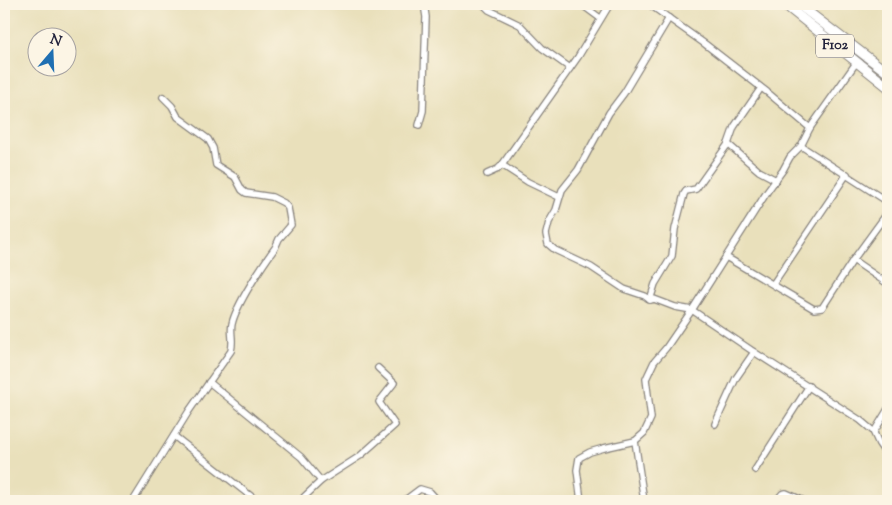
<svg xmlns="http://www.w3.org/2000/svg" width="892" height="505" viewBox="0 0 892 505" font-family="'Sorts Mill Goudy',serif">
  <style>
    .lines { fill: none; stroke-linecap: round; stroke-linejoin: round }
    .street-casing { stroke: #86817b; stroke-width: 8 }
    .primary-casing { stroke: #86817b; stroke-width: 11 }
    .street { stroke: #fff; stroke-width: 5.5 }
    .primary { stroke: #fff; stroke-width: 9 }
    .labels { text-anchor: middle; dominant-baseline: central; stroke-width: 5; stroke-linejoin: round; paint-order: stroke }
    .shield { fill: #fcf5e5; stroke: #63616e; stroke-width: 1 }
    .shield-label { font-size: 14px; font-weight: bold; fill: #22223b }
  </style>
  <rect width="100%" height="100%" fill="#fcf5e5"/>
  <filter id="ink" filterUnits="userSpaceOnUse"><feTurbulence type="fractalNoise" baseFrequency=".02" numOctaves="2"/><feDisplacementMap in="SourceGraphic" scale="10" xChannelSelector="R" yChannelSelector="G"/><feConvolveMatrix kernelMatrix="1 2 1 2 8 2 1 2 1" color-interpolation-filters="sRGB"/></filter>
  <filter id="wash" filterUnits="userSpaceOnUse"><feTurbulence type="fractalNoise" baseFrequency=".0096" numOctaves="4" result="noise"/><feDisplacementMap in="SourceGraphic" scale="20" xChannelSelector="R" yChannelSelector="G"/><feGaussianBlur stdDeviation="1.12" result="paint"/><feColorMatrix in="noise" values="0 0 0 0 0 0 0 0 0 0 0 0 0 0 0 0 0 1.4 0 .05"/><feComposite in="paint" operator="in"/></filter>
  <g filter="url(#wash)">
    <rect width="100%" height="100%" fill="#e9e0bb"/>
  </g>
  <g filter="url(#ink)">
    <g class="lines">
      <defs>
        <g id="street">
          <polyline points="483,4 489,10 520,25 542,48 570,68"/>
          <polyline points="581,4 600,18"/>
          <polyline points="649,4 705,44 767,92 810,128"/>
          <polyline points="669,18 624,93 609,113 578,170 562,190 556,210 549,222 546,234 548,244 555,250 591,267 624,289 645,296 650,300 654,299 675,307 692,310 754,352 860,420 873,431 879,444 888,457"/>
          <polyline points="419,125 423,111 426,17 424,4"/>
          <polyline points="728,144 759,171 776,180"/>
          <polyline points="801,146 888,202"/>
          <polyline points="502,165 528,182 559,197"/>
          <polyline points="487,174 498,169 502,165 578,57 610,4"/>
          <polyline points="726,257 814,309 822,308 853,260 888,212"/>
          <polyline points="853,260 888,284"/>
          <polyline points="773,284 847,174"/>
          <polyline points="650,300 655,284 672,256 675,229 684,194 686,191 696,189 728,144 734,127 761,88"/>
          <polyline points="209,382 301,457 321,481"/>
          <polyline points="715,424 736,378 754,352"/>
          <polyline points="874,432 888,409"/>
          <polyline points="174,436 257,501"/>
          <polyline points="635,441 644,501"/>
          <polyline points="755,470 809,386"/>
          <polyline points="304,497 321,481 360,456 395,425 379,402 394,383 378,368"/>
          <path d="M133 501 189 411 231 351C234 340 230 333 232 324 236 305 263 264 275 248L279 239 291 225 288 208 284 203 272 197 246 193 242 190 235 177 216 165 213 148 208 139 178 117 172 106 163 97"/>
          <polyline points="404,501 420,489 430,492 438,501"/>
          <polyline points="581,501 577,470 579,458 590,452 604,448 635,441 644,433 651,418 646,379 654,362 666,348 692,310 767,192 783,170 790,157 801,146 810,128 856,63"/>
          <polyline points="776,501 782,494 786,493 804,501"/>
        </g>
        <g id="primary">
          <polyline points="784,4 888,87"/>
          <polyline points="798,4 888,73"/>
        </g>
      </defs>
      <use href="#street" class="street-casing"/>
      <use href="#primary" class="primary-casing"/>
      <use href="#street" class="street"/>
      <use href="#primary" class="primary"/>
    </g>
  </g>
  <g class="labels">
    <rect class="shield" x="816" y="34.5" width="38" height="23" rx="4"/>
    <g class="shield-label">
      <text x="835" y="46">F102</text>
    </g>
  </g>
  <rect width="892" height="505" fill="none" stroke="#fcf5e5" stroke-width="20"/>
  <g transform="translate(52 52) rotate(19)"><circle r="24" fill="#fcf5e5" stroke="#a5a1a1"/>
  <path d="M0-4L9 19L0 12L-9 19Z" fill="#1f6fb2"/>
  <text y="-8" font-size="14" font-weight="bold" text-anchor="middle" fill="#22223b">N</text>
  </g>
</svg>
